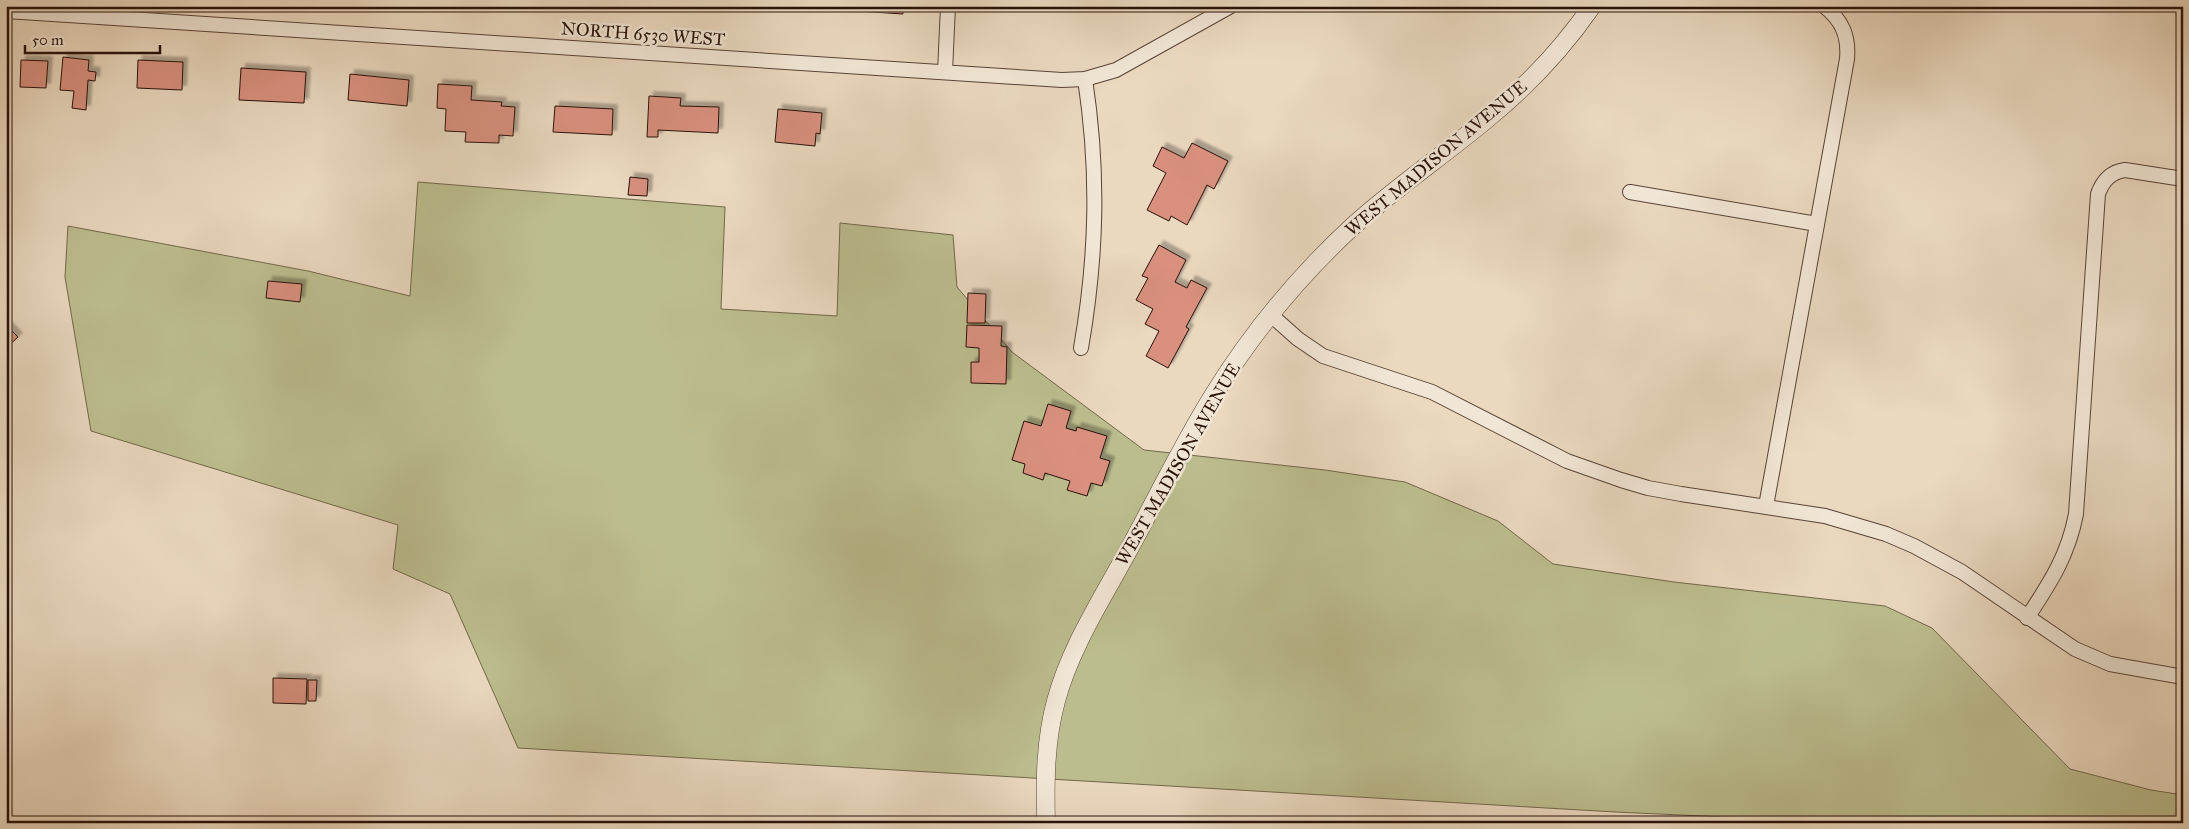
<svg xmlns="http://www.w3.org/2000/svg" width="2189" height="829" viewBox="0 0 2189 829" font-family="'IM FELL Great Primer',serif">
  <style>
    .green { fill: #bcbd8e; stroke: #72674b }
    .building { fill: #d9907f; stroke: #281108; filter: url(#shadow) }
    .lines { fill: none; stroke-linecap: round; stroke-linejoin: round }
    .minor-casing { stroke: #584336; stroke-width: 16 }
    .tertiary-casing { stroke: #584336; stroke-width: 19 }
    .minor { stroke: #f1e6d5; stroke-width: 14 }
    .tertiary { stroke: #f1e6d5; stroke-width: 18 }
    .labels { text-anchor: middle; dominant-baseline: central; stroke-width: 5; stroke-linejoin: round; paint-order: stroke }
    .street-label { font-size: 18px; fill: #281108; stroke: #f1e6d5 }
  </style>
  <defs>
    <filter id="shadow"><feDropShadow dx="4.5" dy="-4.5" stdDeviation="1" flood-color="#0004"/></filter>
  </defs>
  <rect width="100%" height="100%" fill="#ead8bf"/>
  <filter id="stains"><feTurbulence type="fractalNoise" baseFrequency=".004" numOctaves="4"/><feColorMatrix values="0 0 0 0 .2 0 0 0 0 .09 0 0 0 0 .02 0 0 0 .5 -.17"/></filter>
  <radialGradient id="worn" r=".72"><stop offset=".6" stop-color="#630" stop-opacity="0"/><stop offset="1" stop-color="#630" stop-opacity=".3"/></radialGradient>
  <polygon class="green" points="418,182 725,207 721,309 837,316 840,223 953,235 957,287 1012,352 1144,450 1325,470 1405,482 1498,521 1553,564 1674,582 1885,606 1932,628 2070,769 2151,790 2183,795 2183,823 1856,823 1615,812 518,748 450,594 393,569 398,525 91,431 65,277 68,226 308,271 410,296"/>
  <g class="building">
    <polygon points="772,6 800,6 800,9"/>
    <polygon points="843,6 903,6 903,14 842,10"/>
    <polygon points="63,57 89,60 88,71 96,72 95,81 88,80 86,110 72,108 74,91 60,90"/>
    <polygon points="21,60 48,61 46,88 20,87"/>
    <polygon points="138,60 183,62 182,90 137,88"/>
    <polygon points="241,68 306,72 304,103 239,100"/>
    <polygon points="350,74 409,80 407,106 348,100"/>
    <polygon points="438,84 472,86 471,100 502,102 501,106 515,107 513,136 499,135 499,143 465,142 466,132 445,131 446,109 437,108"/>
    <polygon points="649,96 681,98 680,106 719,107 718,133 658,130 658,137 647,137"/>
    <polygon points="555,106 613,109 612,135 553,132"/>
    <polygon points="778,109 822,113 820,134 816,133 815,146 775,142"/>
    <polygon points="1192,143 1228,161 1214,189 1207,185 1187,225 1171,216 1169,221 1147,210 1166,173 1153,166 1162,147 1184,158"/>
    <polygon points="630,177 648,179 647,196 628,195"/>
    <polygon points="1159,245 1186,260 1175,282 1187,288 1191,280 1207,288 1186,327 1189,329 1168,368 1146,356 1159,331 1145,324 1153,309 1136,300 1148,278 1142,276"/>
    <polygon points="268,281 302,284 300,302 266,298"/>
    <polygon points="968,293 986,294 985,323 967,323"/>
    <polygon points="6,325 18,337 6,348"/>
    <polygon points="967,325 1002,326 1001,346 1007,347 1006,384 971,383 971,362 979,362 979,348 966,347"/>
    <polygon points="1048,404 1071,411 1066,428 1076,431 1077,427 1107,436 1100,458 1110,461 1102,486 1091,483 1087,496 1067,490 1070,481 1045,473 1043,480 1023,473 1025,464 1012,460 1024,421 1041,426"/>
    <polygon points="273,678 307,679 306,704 273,703"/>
    <polygon points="308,680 317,680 316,701 308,701"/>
  </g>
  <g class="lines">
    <defs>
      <g id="minor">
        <polyline points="6,11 1062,80 1085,79 1116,70 1231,6"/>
        <polyline points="945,72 948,6"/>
        <polyline points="1630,192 1817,224"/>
        <polyline points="1271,315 1298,339 1323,356 1432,392 1567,461 1621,480 1648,488 1681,494 1825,516 1886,534 1914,546 1962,572 2075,649 2110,664 2183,677"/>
        <path d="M1081 348C1097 256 1099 171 1085 79"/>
        <path d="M1766 506 1847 59C1849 36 1842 20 1824 6"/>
        <path d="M2027 618C2050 583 2068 556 2076 514L2098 194C2103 180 2111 172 2125 170L2183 179"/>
      </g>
      <path id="tertiary" d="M1046 823C1045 782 1045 741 1056 701 1070 648 1102 599 1128 551 1156 500 1181 448 1211 399 1250 335 1299 276 1353 226 1396 187 1444 155 1488 118 1527 86 1563 48 1592 6"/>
    </defs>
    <use href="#minor" class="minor-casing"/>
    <use href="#tertiary" class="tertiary-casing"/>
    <use href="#minor" class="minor"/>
    <use href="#tertiary" class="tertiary"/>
  </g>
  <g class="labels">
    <g class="street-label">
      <text transform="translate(643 34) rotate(4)">NORTH 6530 WEST</text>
      <text transform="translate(1436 158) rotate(-40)">WEST MADISON AVENUE</text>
      <text transform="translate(1178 464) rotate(-60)">WEST MADISON AVENUE</text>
    </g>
  </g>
  <rect width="2189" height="829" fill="none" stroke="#ead8bf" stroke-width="25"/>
  <rect x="8" y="8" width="2174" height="814" fill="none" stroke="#281108" stroke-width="2.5"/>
  <rect x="12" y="12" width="2164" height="804" fill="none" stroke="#281108"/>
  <path d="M25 45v8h135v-8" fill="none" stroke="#281108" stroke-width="2.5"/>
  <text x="32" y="45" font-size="15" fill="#281108" stroke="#f1e6d5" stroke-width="4" paint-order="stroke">50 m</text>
  <rect width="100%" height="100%" filter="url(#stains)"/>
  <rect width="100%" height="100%" fill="url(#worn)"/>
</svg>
